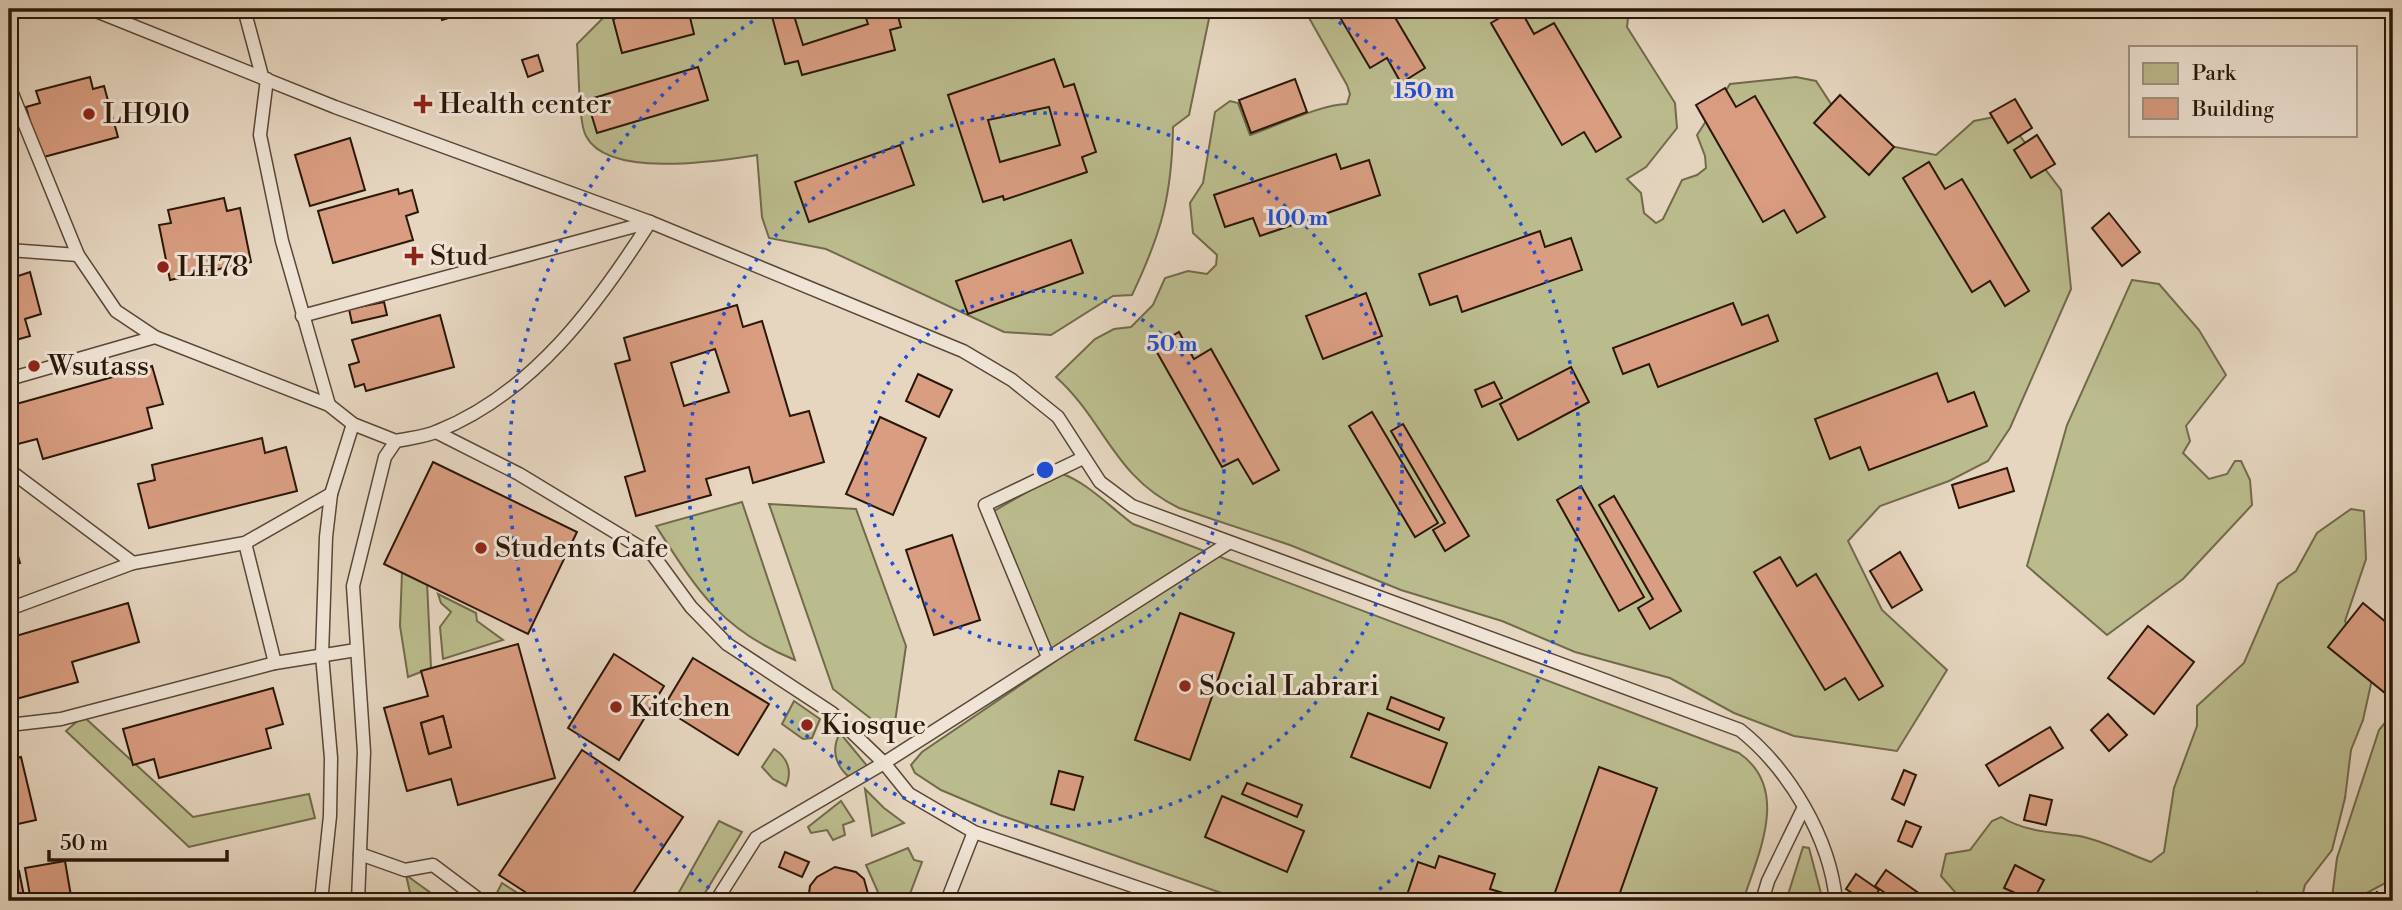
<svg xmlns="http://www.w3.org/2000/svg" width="2402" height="910" viewBox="0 0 2402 910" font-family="'Libre Bodoni',serif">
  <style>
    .green { fill: #bbbc8e; stroke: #726a4b; stroke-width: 2 }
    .building { fill: #d99d81; stroke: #2a1708; stroke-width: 2; fill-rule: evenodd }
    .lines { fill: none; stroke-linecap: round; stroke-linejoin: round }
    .lane-casing { stroke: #594736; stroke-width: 15 }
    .lane { stroke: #efe4d6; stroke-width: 12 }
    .ring { fill: none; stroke: #1d4ed8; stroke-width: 3.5; stroke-dasharray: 3.5 7 }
    .poi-dot { fill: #8f2418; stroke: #efe4d6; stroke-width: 2.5 }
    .labels { text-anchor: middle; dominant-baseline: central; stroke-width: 6; stroke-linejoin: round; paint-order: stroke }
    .poi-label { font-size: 28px; fill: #2a1708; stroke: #efe4d6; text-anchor: start }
    .centre { fill: #1d4ed8; stroke: #efe4d6; stroke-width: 3.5 }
    .ring-label { font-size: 21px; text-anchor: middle; font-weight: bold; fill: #1d4ed8; stroke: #efe4d6; stroke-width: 6; stroke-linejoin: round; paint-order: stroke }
  </style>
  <rect width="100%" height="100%" fill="#e6d6c0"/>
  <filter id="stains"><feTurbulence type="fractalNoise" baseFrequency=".00286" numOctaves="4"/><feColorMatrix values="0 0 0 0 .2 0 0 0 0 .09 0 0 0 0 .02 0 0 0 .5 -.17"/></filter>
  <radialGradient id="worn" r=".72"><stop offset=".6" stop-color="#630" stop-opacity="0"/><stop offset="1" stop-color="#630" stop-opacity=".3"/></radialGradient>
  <g class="green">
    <path d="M612 9H1211L1189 115 1173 127C1172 196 1161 234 1132 295L1113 296 1051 335 1004 332 826 249 769 238 762 217 757 155C718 161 608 179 586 136 578 122 579 64 577 44Z"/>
    <path d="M1304 9H1629L1627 27 1675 103 1677 128 1646 167 1627 179 1641 193 1644 213 1656 223 1663 219 1682 180 1697 175 1706 168 1705 156 1697 135 1730 84 1796 77 1816 81 1854 139 1936 155 1974 121 2004 115 2061 190 2071 289 2010 428 1988 461 1949 481 1880 506 1848 541 1882 610 1947 670 1897 751 1794 736 1734 713 1670 678 1575 652 1502 621 1401 590 1290 545 1179 508C1114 477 1105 421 1056 377L1095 339 1114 329 1131 327 1153 305 1165 278 1188 271 1207 274 1216 265 1217 255 1193 233 1190 203 1203 183 1215 112 1230 101 1238 103 1250 135C1276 126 1322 104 1347 104L1350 94 1347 85Z"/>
    <polygon points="2132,280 2159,284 2199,330 2226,375 2186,426 2190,441 2183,453 2209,479 2227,474 2235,461 2241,461 2250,480 2252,505 2183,579 2107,635 2027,566 2067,425"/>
    <path d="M1060 473C1087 482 1110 507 1133 524L1739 753C1791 789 1758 854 1743 901H1244L1000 815 941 790 915 773 911 765 922 752 1056 661 994 511Z"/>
    <path d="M742 502 795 660C721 630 697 590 656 526Z"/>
    <polygon points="769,504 856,509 906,646 893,736 833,689"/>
    <path d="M2351 509 2364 511 2366 559 2345 621 2373 675 2363 720 2351 750 2345 798 2332 850 2305 885 2301 901H2267L2257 892 2253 901 1961 899 1941 876 1946 854 1970 850 1992 821 2001 817C2026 832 2051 832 2079 836 2102 840 2128 854 2151 862L2164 852 2174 788 2197 726V706L2244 663 2278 584 2296 571 2317 533Z"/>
    <polygon points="402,572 427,582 431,668 408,677 400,626"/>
    <polygon points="438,594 476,613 477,621 503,640 443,659 440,627 451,612 441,603"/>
    <polygon points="794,701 820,719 812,738 803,739 782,724"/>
    <polygon points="2393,713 2393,887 2389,881 2363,895 2332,898 2337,858 2379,730"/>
    <polygon points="83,716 193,817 309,794 315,818 189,847 66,731"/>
    <path d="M840 733 868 767 849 777C835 765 831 749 840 733Z"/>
    <path d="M774 749C787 757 793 771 786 786L773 779 762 767Z"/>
    <polygon points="865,789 884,808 904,823 872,836"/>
    <polygon points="841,801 854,821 843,825 845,835 833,840 827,830 811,833 808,827"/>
    <polygon points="719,821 742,832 700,901 674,901"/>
    <polygon points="1803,847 1809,848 1823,901 1786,901"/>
    <polygon points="908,848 914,860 922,862 908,899 898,897 886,901 881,899 866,865"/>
    <polygon points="406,875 442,901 412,901"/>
    <polygon points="502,883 530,901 495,901 493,900"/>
  </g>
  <g class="building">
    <polygon points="439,9 478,9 442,20"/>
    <polygon points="650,9 688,9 694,34 622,53 613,19"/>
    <polygon points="770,9 792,9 803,45 868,24 863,9 896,9 901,27 890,30 895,50 802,75 798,61 785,64"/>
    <polygon points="1335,9 1390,9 1425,68 1401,83 1387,58 1370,68"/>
    <polygon points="1515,9 1520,9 1534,34 1554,23 1621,137 1596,152 1584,132 1562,145 1491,23"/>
    <polygon points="538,55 543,71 528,77 522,60"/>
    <path d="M1054 59 1064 87 1074 84 1096 152 1082 157 1087 172 1004 200 1003 196 983 202 948 95ZM1049 107 1060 145 1000 162 988 120Z"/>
    <polygon points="698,67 708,100 597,133 587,100"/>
    <polygon points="90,77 93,89 104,86 118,137 40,158 26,107 40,103 36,91"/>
    <polygon points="1295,79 1307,112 1251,133 1239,100"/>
    <polygon points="1725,88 1736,107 1755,96 1825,217 1797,233 1784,210 1763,222 1696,105"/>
    <polygon points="1840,95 1894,147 1869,175 1814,123"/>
    <polygon points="2015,99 2032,128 2008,143 1990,113"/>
    <polygon points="2037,135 2055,164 2031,178 2014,150"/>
    <polygon points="350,138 365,190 310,206 295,155"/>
    <polygon points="900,145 914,185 809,222 795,182"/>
    <polygon points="1336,154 1341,169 1369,160 1380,195 1260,236 1253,218 1225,227 1214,195"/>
    <polygon points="1929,162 1945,189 1962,179 2029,291 2005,306 1990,281 1972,292 1903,178"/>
    <polygon points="398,189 399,194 412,190 418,212 406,216 413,240 333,263 318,211"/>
    <polygon points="224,198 227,211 240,208 251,262 170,280 159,225 171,223 168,210"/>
    <polygon points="2109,213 2140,252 2122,266 2092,228"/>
    <polygon points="1540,231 1545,247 1571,238 1582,270 1462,312 1457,296 1430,305 1419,274"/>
    <polygon points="1071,240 1083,273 968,314 956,281"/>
    <polygon points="30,272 41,314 25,319 30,336 9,342 9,279"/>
    <polygon points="1366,293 1382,336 1323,359 1306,316"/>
    <polygon points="384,302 387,315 352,323 349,309"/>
    <polygon points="1733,303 1742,325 1768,315 1778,341 1658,387 1649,364 1623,374 1613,348"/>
    <path d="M737 305 743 327 762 321 790 416 809 411 824 462 753 483 749 467 706 479 711 495 636 516 625 477 645 471 615 364 630 360 624 338ZM715 349 729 392 684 406 671 363Z"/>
    <polygon points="440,315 454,367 366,391 364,384 355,387 349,365 359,362 352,340"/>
    <polygon points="1179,332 1194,359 1211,349 1279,470 1253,484 1238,459 1222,467 1154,347"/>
    <polygon points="152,366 163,404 147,408 152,428 43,459 37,439 14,445 9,425 9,406"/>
    <polygon points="1571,367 1589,402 1518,440 1500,404"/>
    <polygon points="1937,373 1948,402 1974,392 1987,426 1869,470 1860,447 1830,459 1815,419"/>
    <polygon points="918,374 952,390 939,417 906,401"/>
    <polygon points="1494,382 1502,398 1482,407 1475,390"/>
    <polygon points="1372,412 1438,523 1415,537 1349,426"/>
    <polygon points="880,417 926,438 893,515 846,494"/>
    <polygon points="1403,424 1469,536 1445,551 1433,530 1445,523 1391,431"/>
    <polygon points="262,438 265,453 286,447 297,491 149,528 138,484 155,480 152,465"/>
    <polygon points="433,462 577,532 528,634 384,564"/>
    <polygon points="2007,468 2014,491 1959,508 1952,485"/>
    <polygon points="1581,486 1644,597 1619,611 1557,500"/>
    <polygon points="1614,496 1681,611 1650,629 1638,608 1653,599 1599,505"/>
    <polygon points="9,524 20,563 9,566"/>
    <polygon points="952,535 980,620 934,635 906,550"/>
    <polygon points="1900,552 1922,590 1892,608 1870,571"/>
    <polygon points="1780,557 1797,586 1816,574 1883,686 1859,700 1845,678 1825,690 1754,572"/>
    <polygon points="128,603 139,642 72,662 78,682 16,699 9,680 9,638"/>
    <polygon points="2363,603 2393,628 2393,683 2385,693 2328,647"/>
    <polygon points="1180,613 1234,633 1190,760 1135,740"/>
    <polygon points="2148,626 2194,662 2154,714 2108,678"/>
    <path d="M518 644 555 778 458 805 451 779 407 791 384 708 428 696 421 671ZM443 716 451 747 429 754 421 723Z"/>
    <polygon points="614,654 664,686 619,760 568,728"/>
    <polygon points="693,658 769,704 738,755 663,708"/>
    <polygon points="273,688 283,724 266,729 271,748 159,778 154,759 133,765 123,729"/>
    <polygon points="1391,697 1444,718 1439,730 1387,709"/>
    <polygon points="1368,713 1447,743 1430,788 1351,757"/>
    <polygon points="2108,714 2127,735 2109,751 2091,730"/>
    <polygon points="443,716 451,747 429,754 421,723"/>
    <polygon points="2050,727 2063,748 1999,786 1986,765"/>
    <polygon points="582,750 683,817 628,901 539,901 499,875"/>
    <polygon points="21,757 36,820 9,826 9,760"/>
    <polygon points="1599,767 1657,788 1617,901 1552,901"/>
    <polygon points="1904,770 1916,775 1904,805 1892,799"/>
    <polygon points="1059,771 1083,777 1074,810 1051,804"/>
    <polygon points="1247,783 1302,805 1297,817 1242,794"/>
    <polygon points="2030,795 2052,800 2046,825 2024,820"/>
    <polygon points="1222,796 1304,831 1287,872 1205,837"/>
    <polygon points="1906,821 1921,827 1912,847 1898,841"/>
    <polygon points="785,852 809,862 802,877 779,867"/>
    <polygon points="1439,856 1495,874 1490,889 1503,893 1500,901 1405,901 1418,862 1435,868"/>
    <polygon points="65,861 71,896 31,901 25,868"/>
    <polygon points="2015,865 2044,880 2033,901 2004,888"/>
    <polygon points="835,867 856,872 864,879 870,901 808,901 810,886 817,877"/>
    <polygon points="1886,870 1927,899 1925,901 1897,901 1875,886"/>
    <polygon points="19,871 25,901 9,901 9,873"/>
    <polygon points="1856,874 1879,890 1872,901 1864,901 1846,889"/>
    <polygon points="2377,892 2383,901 2365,901"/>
  </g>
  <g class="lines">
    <defs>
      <g id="lane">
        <path d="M91 9 335 107 650 222 963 351 1012 380 1058 417 1100 482 1132 506 1740 730C1789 769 1830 838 1836 901"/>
        <polyline points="244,9 262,76"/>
        <polyline points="267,79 260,135 282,241 329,405"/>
        <polyline points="9,86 78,255 116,311 155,337 329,405 353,424 396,441"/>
        <polyline points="9,250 78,255"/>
        <polyline points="302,316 650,222"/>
        <polyline points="9,379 155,337"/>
        <polyline points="436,432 519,474 653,555 691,607 727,644 832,713 884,763 909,794 974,832 1177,901"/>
        <polyline points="9,470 133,563"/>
        <polyline points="245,543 275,663"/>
        <polyline points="9,609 133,563 245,543 331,494"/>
        <polyline points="1048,657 985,505 1083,458"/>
        <polyline points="9,725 61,719 275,663 356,650"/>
        <polyline points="360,854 405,870 433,865 481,901"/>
        <polyline points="321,901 330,816 331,758 322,655 326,537 331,494 353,424"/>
        <path d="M358 901 364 752 353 586 385 457 396 441C410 438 425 437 438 431 533 393 597 305 650 222"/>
        <polyline points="716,901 756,838 884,763 1227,544"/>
        <polyline points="947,901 974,832"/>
        <polyline points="1762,901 1768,881 1803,809"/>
      </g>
    </defs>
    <use href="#lane" class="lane-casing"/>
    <use href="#lane" class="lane"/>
  </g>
  <g class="ring">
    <circle cx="1045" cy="470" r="179"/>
    <circle cx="1045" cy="470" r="357"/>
    <path d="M726 901A536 536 0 0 1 769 11M1321 11A536 536 0 0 1 1364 901"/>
  </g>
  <g class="poi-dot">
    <path d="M419.5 93.5h7v7h7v7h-7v7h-7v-7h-7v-7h7z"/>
    <circle cx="89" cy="114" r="7"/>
    <path d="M410.5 245.5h7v7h7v7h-7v7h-7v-7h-7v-7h7z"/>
    <circle cx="163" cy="267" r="7"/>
    <circle cx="34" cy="366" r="7"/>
    <circle cx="481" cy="548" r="7"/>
    <circle cx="1185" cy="686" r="7"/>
    <circle cx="616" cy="707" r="7"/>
    <circle cx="807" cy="725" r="7"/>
  </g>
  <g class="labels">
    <g class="poi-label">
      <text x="439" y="104">Health center</text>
      <text x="103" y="114">LH910</text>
      <text x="430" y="256">Stud</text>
      <text x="177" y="267">LH78</text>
      <text x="48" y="366">Wsutass</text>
      <text x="495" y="548">Students Cafe</text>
      <text x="1199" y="686">Social Labrari</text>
      <text x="630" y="707">Kitchen</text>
      <text x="821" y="725">Kiosque</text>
    </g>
  </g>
  <circle cx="1045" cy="470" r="10" class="centre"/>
  <g class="ring-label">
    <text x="1424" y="98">150 m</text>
    <text x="1297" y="225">100 m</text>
    <text x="1172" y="351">50 m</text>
  </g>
  <rect width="2402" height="910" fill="none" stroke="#e6d6c0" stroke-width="35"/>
  <rect x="10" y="10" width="2381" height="889" fill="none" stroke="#2a1708" stroke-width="3.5"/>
  <rect x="18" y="18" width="2367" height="875" fill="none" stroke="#2a1708" stroke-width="2"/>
  <rect x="2129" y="46" width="228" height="91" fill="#efe4d6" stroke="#a09284" stroke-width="2"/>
  <rect x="2143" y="63" width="35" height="21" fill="#bbbc8e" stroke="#a09284" stroke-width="2"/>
  <text x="2192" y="80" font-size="21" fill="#2a1708">Park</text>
  <rect x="2143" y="98" width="35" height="21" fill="#d99d81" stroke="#a09284" stroke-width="2"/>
  <text x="2192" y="116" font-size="21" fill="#2a1708">Building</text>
  <path d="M49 850v10h178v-10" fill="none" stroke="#2a1708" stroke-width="3.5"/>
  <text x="60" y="850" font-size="21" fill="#2a1708" stroke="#efe4d6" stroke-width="5" paint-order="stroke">50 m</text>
  <rect width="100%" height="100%" filter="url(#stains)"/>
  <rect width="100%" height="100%" fill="url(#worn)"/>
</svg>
